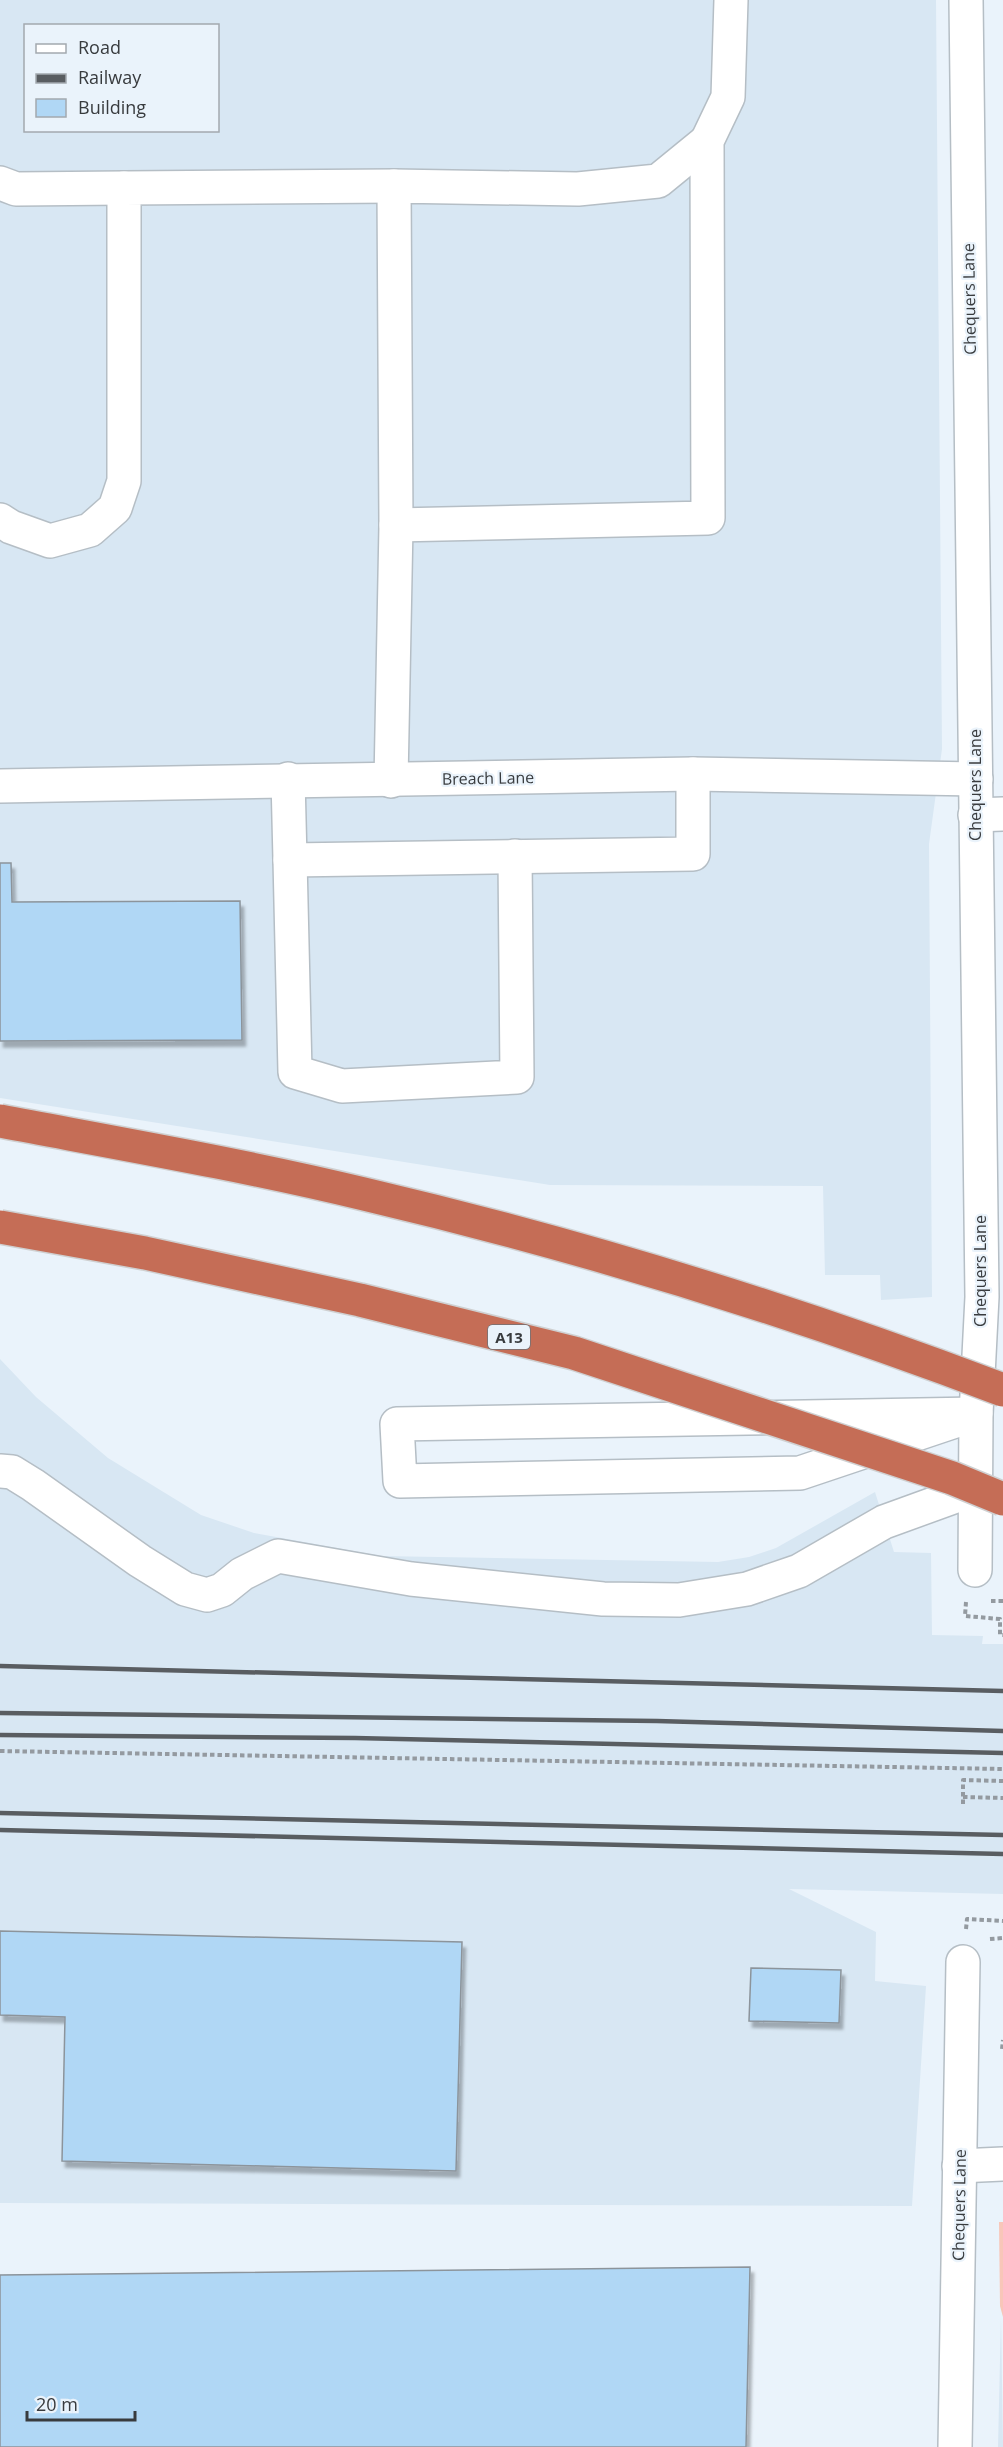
<svg xmlns="http://www.w3.org/2000/svg" width="1003" height="2447" viewBox="0 0 1003 2447" font-family="'Open Sans',sans-serif">
  <style>
    .built { fill: #d8e7f3; fill-rule: evenodd }
    .green { fill: #f8c6b9 }
    .building { fill: #b0d7f5; stroke: #8c949b; stroke-width: 1.5; filter: url(#shadow) }
    .lines { fill: none; stroke-linecap: round; stroke-linejoin: round }
    .minor-casing { stroke: #b5bec5; stroke-width: 36 }
    .path { stroke: #949aa0; stroke-width: 4; stroke-dasharray: 4.5 3; stroke-linecap: butt }
    .minor { stroke: #fff; stroke-width: 33 }
    .rail { stroke: #595d61; stroke-width: 4.5 }
    .highway-bridge-casing { stroke: #cfd0d1; stroke-width: 36; stroke-linecap: butt }
    .highway-bridge { stroke: #c56d56; stroke-width: 33 }
    .labels { text-anchor: middle; dominant-baseline: central; stroke-width: 4.5; stroke-linejoin: round; paint-order: stroke }
    .shield { fill: #eaf3fb; stroke: #6d7277; stroke-width: 1.5 }
    .shield-label { font-size: 15px; font-weight: bold; fill: #383b3e }
    .street-label { font-size: 16px; fill: #383b3e; stroke: #eaf3fb }
  </style>
  <defs>
    <filter id="shadow"><feDropShadow dx="3.5" dy="6" stdDeviation="1.5" flood-color="#0004"/></filter>
  </defs>
  <rect width="100%" height="100%" fill="#eaf3fb"/>
  <g class="built">
    <path d="M0 0H936L942 749 929 844 932 1297 881 1300 880 1275H825L823 1186 550 1185 0 1098ZM26 26H218V130H26Z"/>
    <polygon points="0,1359 36,1397 108,1458 201,1515 254,1533 381,1556 718,1562 749,1557 776,1548 875,1492 894,1552 931,1553 932,1635 983,1636 982,1644 1003,1644 1003,1894 789,1889 876,1932 875,1981 926,1986 912,2206 0,2203"/>
    <polygon points="1001,2316 1003,2447 998,2447"/>
  </g>
  <polygon class="green" points="999,2222 1003,2222 1003,2317 1000,2306"/>
  <g class="building">
    <polygon points="0,863 11,863 12,902 240,901 242,1040 0,1041"/>
    <polygon points="0,1931 462,1942 456,2171 62,2161 65,2017 0,2015"/>
    <polygon points="751,1968 841,1970 839,2023 749,2021"/>
    <polygon points="750,2267 746,2447 0,2447 0,2275"/>
  </g>
  <g class="lines">
    <defs>
      <g id="minor">
        <polyline points="966,0 982,1297 976,1414 975,1570"/>
        <polyline points="0,183 16,189 124,188"/>
        <polyline points="0,520 11,527 50,541 90,530 115,508 124,481 124,188 394,186"/>
        <polyline points="396,525 708,518 707,141 728,97 731,0"/>
        <polyline points="288,779 290,860 693,854 693,774"/>
        <polyline points="391,781 396,525 394,186 578,189 658,181 707,141"/>
        <polyline points="0,786 693,774 976,779"/>
        <polyline points="975,815 1003,814"/>
        <polyline points="290,860 295,1072 342,1086 517,1077 515,856"/>
        <polygon points="976,1414 800,1473 400,1481 397,1424"/>
        <polyline points="0,1471 12,1472 33,1485 140,1561 185,1589 207,1595 222,1590 242,1574 278,1556 411,1579 603,1599 679,1600 747,1589 799,1571 884,1522 975,1489"/>
        <polyline points="959,2166 1003,2164"/>
        <polyline points="955,2447 963,1962"/>
      </g>
    </defs>
    <use href="#minor" class="minor-casing"/>
    <g class="path">
      <polyline points="991,1601 1003,1601"/>
      <polyline points="966,1602 965,1616 1000,1619 1000,1635 1003,1635"/>
      <polyline points="0,1751 1003,1769"/>
      <polyline points="963,1797 1003,1798"/>
      <polyline points="963,1804 963,1780 1003,1781"/>
      <polyline points="966,1929 967,1919 1003,1921"/>
      <polyline points="990,1939 1003,1938"/>
      <polyline points="1002,2049 1003,2040"/>
    </g>
    <use href="#minor" class="minor"/>
    <g class="rail">
      <polyline points="0,1666 1003,1691"/>
      <polyline points="0,1713 657,1721 1003,1731"/>
      <polyline points="0,1735 355,1738 1003,1753"/>
      <polyline points="0,1813 1003,1835"/>
      <polyline points="0,1830 1003,1854"/>
    </g>
    <defs>
      <g id="highway-bridge">
        <path d="M0 1121C122 1144 244 1165 364 1194 581 1245 795 1311 1003 1390"/>
        <polyline points="0,1227 145,1253 360,1300 574,1353 952,1478 1003,1499"/>
      </g>
    </defs>
    <use href="#highway-bridge" class="highway-bridge-casing"/>
    <use href="#highway-bridge" class="highway-bridge"/>
  </g>
  <g class="labels">
    <rect class="shield" x="488" y="1325" width="42" height="24" rx="4.5"/>
    <g class="shield-label">
      <text x="509" y="1337">A13</text>
    </g>
    <g class="street-label">
      <text transform="translate(969 299) rotate(-91)">Chequers Lane</text>
      <text transform="translate(488 778) rotate(-1)">Breach Lane</text>
      <text transform="translate(975 785) rotate(-90)">Chequers Lane</text>
      <text transform="translate(980 1271) rotate(-90)">Chequers Lane</text>
      <text transform="translate(959 2205) rotate(-89)">Chequers Lane</text>
    </g>
  </g>
  <rect x="24" y="24" width="195" height="108" fill="#eaf3fb" stroke="#a3a9af" stroke-width="1.5"/>
  <rect x="36" y="44" width="30" height="9" fill="#ffffff" stroke="#a3a9af" stroke-width="1.5"/>
  <text x="78" y="54" font-size="18" fill="#383b3e">Road</text>
  <rect x="36" y="74" width="30" height="9" fill="#595d61" stroke="#a3a9af" stroke-width="1.5"/>
  <text x="78" y="84" font-size="18" fill="#383b3e">Railway</text>
  <rect x="36" y="99" width="30" height="18" fill="#b0d7f5" stroke="#a3a9af" stroke-width="1.5"/>
  <text x="78" y="114" font-size="18" fill="#383b3e">Building</text>
  <path d="M27 2411v9h108v-9" fill="none" stroke="#383b3e" stroke-width="3"/>
  <text x="36" y="2411" font-size="18" fill="#383b3e" stroke="#eaf3fb" stroke-width="4.5" paint-order="stroke">20 m</text>
</svg>
